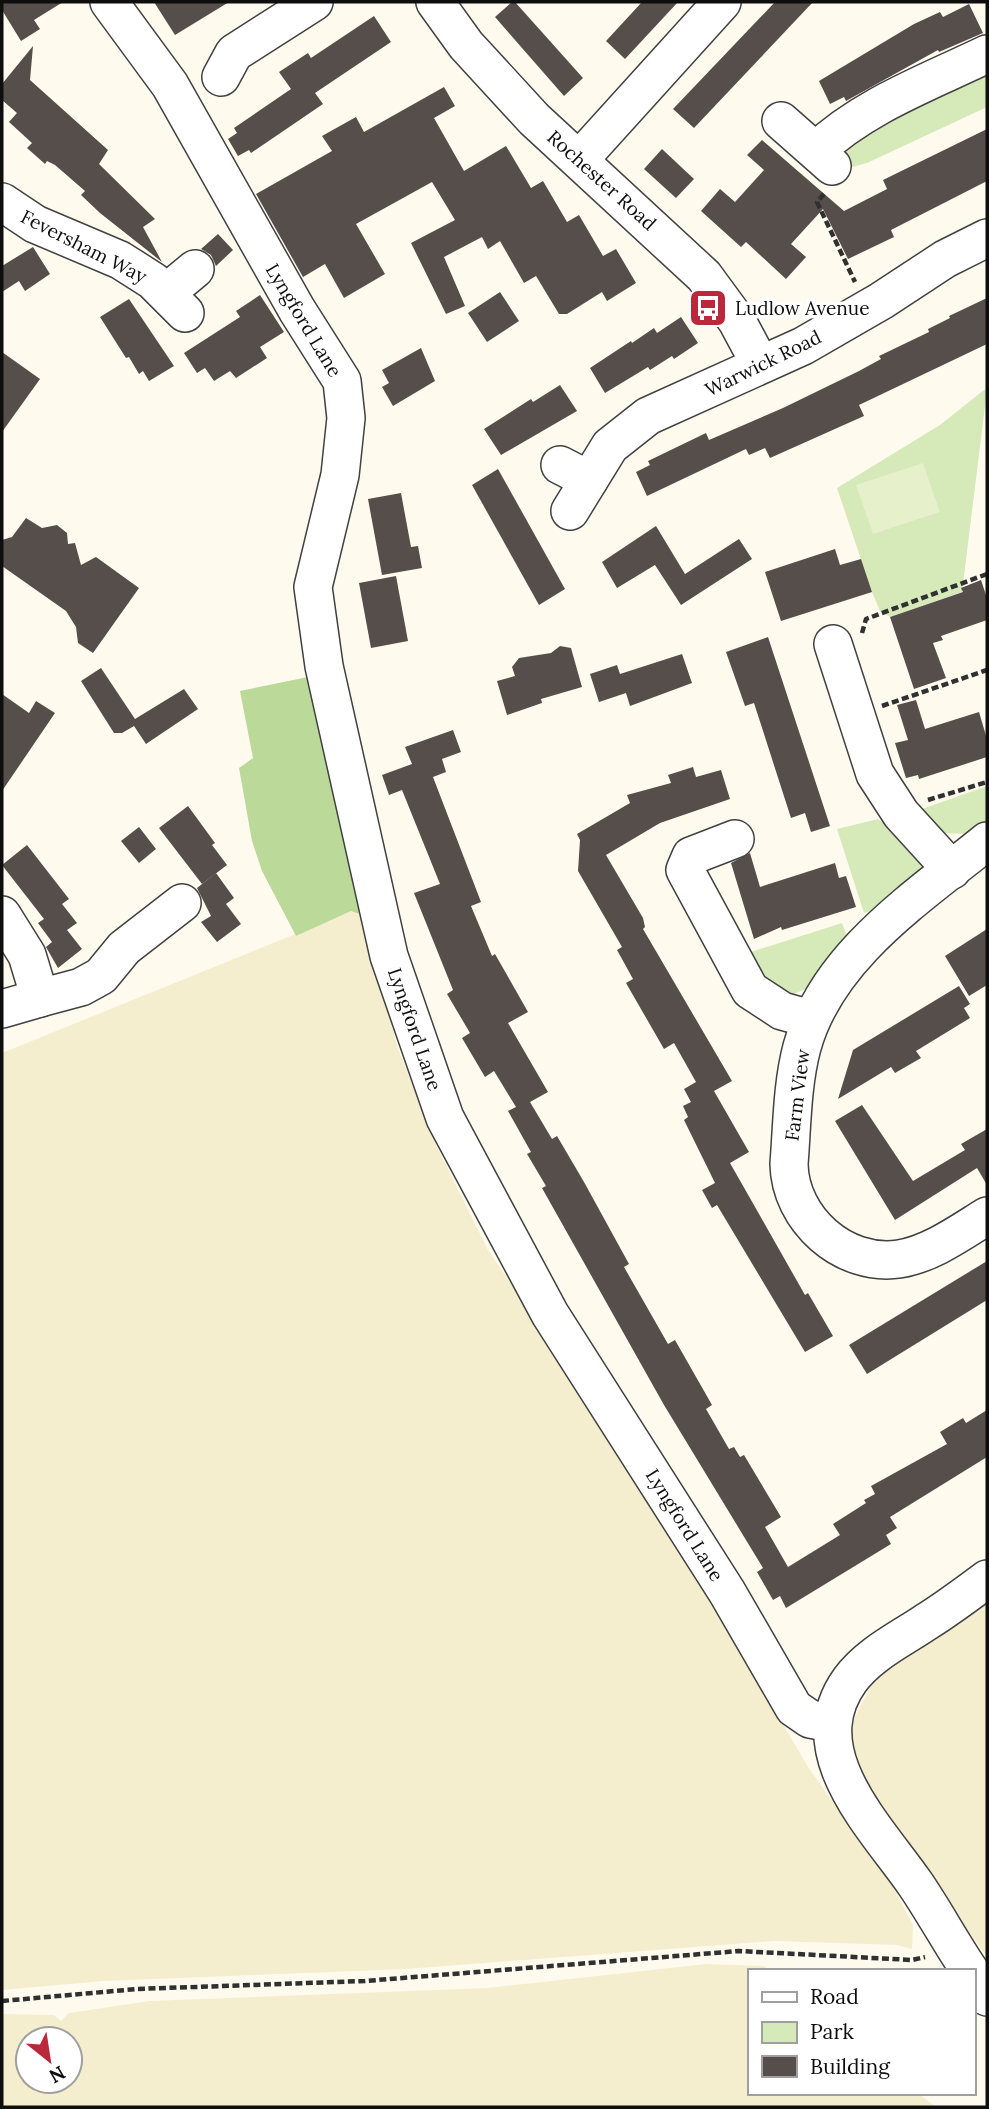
<svg xmlns="http://www.w3.org/2000/svg" width="989" height="2109" viewBox="0 0 989 2109" font-family="Lora,serif">
  <style>
    .farmland { fill: #f4eecf; fill-rule: evenodd }
    .green { fill: #d5e9b9 }
    .forest { fill: #bbd998 }
    .pitch { fill: #e6f0ca }
    .building { fill: #564e4a }
    .lines { fill: none; stroke-linecap: round; stroke-linejoin: round }
    .minor-casing { stroke: #414141; stroke-width: 40 }
    .path { stroke: #303030; stroke-width: 4.5; stroke-dasharray: 7 3.5; stroke-linecap: butt }
    .minor { stroke: #fff; stroke-width: 37 }
    .labels { text-anchor: middle; dominant-baseline: central; stroke-width: 7; stroke-linejoin: round; paint-order: stroke }
    .street-label { font-size: 19px; fill: #0e0e0e; stroke: #fff }
    .poi-label { font-size: 19px; fill: #0e0e0e; stroke: #fff; text-anchor: start }
  </style>
  <rect width="100%" height="100%" fill="#fffaee"/>
  <g class="farmland">
    <polygon points="352,911 365,916 397,1046 436,1145 488,1250 573,1375 668,1527 808,1767 891,1883 913,1925 912,1949 897,1945 774,1941 406,1969 103,1981 2,1990 2,1053"/>
    <polygon points="987,1595 987,1957 868,1793 852,1740 854,1719 876,1676"/>
    <path d="M706 1964 764 1966 770 1971H749V2093H918L936 2107H2V2014L54 2015 61 2021 69 2013 150 2001 487 1988ZM28 2039H70V2081H28Z"/>
  </g>
  <g class="green">
    <polygon points="987,66 987,107 867,163 845,169 836,143"/>
    <polygon points="984,390 987,390 962,592 890,617 880,611 872,592 837,488 940,425"/>
    <polygon points="987,786 987,825 970,834 943,833 922,809"/>
    <path d="M878 819C901 836 918 851 925 879L899 903 864 913 837 829Z"/>
    <polygon points="842,923 849,942 817,973 808,988 791,995 769,990 743,960 751,952"/>
  </g>
  <polygon class="forest" points="313,676 365,916 351,911 296,936 262,871 252,841 239,768 253,758 240,691"/>
  <polygon class="pitch" points="923,463 940,512 873,534 856,485"/>
  <g class="building">
    <polygon points="2,2 63,2 34,20 40,29 21,41 2,10"/>
    <polygon points="154,2 229,2 175,35"/>
    <polygon points="512,2 515,2 583,78 564,96 495,17"/>
    <polygon points="642,2 678,2 625,59 606,41"/>
    <polygon points="775,2 813,2 694,128 673,109"/>
    <polygon points="969,4 983,33 939,52 938,50 846,101 844,97 830,104 819,81 914,24 940,12 943,17"/>
    <polygon points="374,16 391,42 315,93 323,104 251,153 249,150 238,156 228,139 237,133 234,128 291,89 279,72 308,53 311,58"/>
    <polygon points="33,46 30,80 108,150 99,164 155,219 143,227 162,262 100,213 81,195 85,191 55,165 47,161 45,164 27,148 32,143 9,122 17,113 2,100 2,84"/>
    <polygon points="444,87 455,106 434,118 464,171 506,146 531,188 543,181 567,222 579,215 603,256 616,249 636,283 607,301 602,292 567,314 559,314 536,276 524,283 500,241 488,249 482,237 444,257 465,306 446,314 411,243 455,220 432,182 356,224 385,274 344,298 325,264 303,277 256,194 332,151 322,136 356,117 364,132"/>
    <polygon points="987,129 987,181 891,230 894,237 848,259 823,209 791,244 806,257 786,279 746,242 741,247 701,211 720,189 735,202 764,170 747,155 762,140 844,211 887,189 883,180"/>
    <polygon points="662,149 694,179 676,198 644,169"/>
    <polygon points="218,234 233,250 216,266 211,255 201,249"/>
    <polygon points="33,247 50,274 25,291 19,281 2,292 2,266"/>
    <polygon points="500,292 519,321 487,342 468,313"/>
    <polygon points="260,295 284,332 260,347 267,358 236,378 230,371 214,381 205,368 197,373 184,353 240,317 236,311"/>
    <polygon points="987,298 987,344 859,405 864,416 770,458 765,448 749,455 746,449 647,496 636,472 650,465 648,461 706,433 709,440 783,408 859,371 881,359 879,356 929,332 928,329 950,318 949,316"/>
    <polygon points="129,299 174,366 149,381 143,371 139,374 129,357 126,358 100,317"/>
    <polygon points="681,317 698,343 674,359 672,356 650,370 648,367 605,393 590,368 631,341 632,343 654,328 657,333"/>
    <polygon points="421,348 435,381 393,406 382,387 389,383 382,370"/>
    <polygon points="2,352 40,379 2,432"/>
    <polygon points="560,385 577,411 501,455 484,429 531,399 533,402"/>
    <polygon points="498,469 565,589 539,605 472,485"/>
    <polygon points="401,493 411,547 418,546 422,568 382,575 368,499"/>
    <polygon points="26,518 42,528 57,525 67,533 68,544 75,543 81,565 96,557 139,588 93,653 78,643 76,627 66,611 2,566 2,540 12,537"/>
    <polygon points="656,526 685,574 739,539 752,559 681,605 655,565 617,588 602,562"/>
    <polygon points="835,549 840,565 861,559 872,592 781,621 765,572"/>
    <polygon points="396,576 408,641 371,648 359,583"/>
    <polygon points="981,580 987,598 987,620 941,636 943,640 933,643 946,678 914,689 890,617 963,592 961,588"/>
    <polygon points="768,637 830,826 811,832 805,813 791,818 754,703 745,706 726,652"/>
    <polygon points="560,646 571,648 582,687 541,699 542,703 507,715 497,681 515,676 512,667 519,658 551,653"/>
    <polygon points="682,654 692,683 630,706 626,693 599,702 590,674 617,665 620,674"/>
    <polygon points="101,668 135,719 184,689 198,709 146,744 134,726 122,733 114,733 81,681"/>
    <polygon points="2,694 29,713 36,701 55,713 2,791"/>
    <polygon points="916,700 925,729 979,712 987,739 987,757 919,779 918,775 906,778 895,743 908,740 897,705"/>
    <polygon points="453,730 461,752 442,759 446,772 433,777 481,902 471,906 492,956 495,954 528,1012 508,1023 548,1092 530,1102 552,1139 557,1136 584,1182 629,1264 624,1267 668,1344 675,1340 712,1405 706,1409 729,1449 734,1447 740,1457 744,1455 781,1517 765,1527 788,1567 840,1535 833,1524 866,1503 864,1500 875,1494 871,1486 947,1444 940,1432 963,1418 966,1423 987,1410 987,1457 890,1517 897,1528 886,1535 891,1544 786,1608 780,1596 773,1600 757,1572 763,1568 664,1405 542,1188 546,1186 527,1154 531,1152 508,1111 516,1107 494,1071 485,1077 462,1038 470,1033 447,994 453,990 414,893 440,884 402,790 389,795 382,775 412,764 405,747"/>
    <polygon points="693,767 696,777 721,770 730,799 660,823 606,855 643,918 645,927 643,929 732,1081 714,1091 749,1152 730,1163 805,1295 808,1293 833,1336 805,1352 717,1205 712,1208 702,1190 715,1183 684,1120 688,1117 683,1106 691,1102 684,1089 696,1082 674,1043 664,1049 626,983 633,979 617,950 622,947 578,871 580,840 577,834 630,803 627,795 671,783 668,775"/>
    <polygon points="188,806 215,843 212,845 227,865 202,884 159,828"/>
    <polygon points="139,827 156,849 139,863 121,841"/>
    <polygon points="27,845 69,899 62,904 77,923 67,930 82,949 58,968 46,947 52,942 38,923 44,919 2,865"/>
    <polygon points="750,853 760,887 835,863 839,878 846,876 856,907 782,930 781,927 754,939 731,863"/>
    <polygon points="216,873 234,898 226,904 241,924 217,942 201,922 211,916 197,888"/>
    <polygon points="987,929 987,985 969,996 945,956"/>
    <polygon points="959,986 970,1004 964,1008 970,1018 916,1051 921,1058 895,1073 891,1067 838,1099 853,1050"/>
    <polygon points="862,1105 913,1181 965,1150 961,1144 987,1129 987,1185 977,1168 895,1220 835,1121"/>
    <polygon points="987,1261 987,1300 867,1374 849,1345"/>
  </g>
  <g class="lines">
    <defs>
      <g id="minor">
        <polyline points="109,2 170,85 297,310 342,381 346,418 340,475 313,587 324,666 389,956 445,1118 550,1314 727,1592 794,1708 810,1719 832,1723"/>
        <polyline points="435,2 466,45 534,119 704,276 737,321 760,364"/>
        <polyline points="221,77 234,53 314,2"/>
        <polyline points="781,121 832,166"/>
        <path d="M816 151C863 106 929 82 987 54"/>
        <polyline points="579,160 722,2"/>
        <polyline points="2,202 35,224 120,260 153,281 185,313"/>
        <polyline points="166,293 195,269"/>
        <polyline points="560,465 589,480"/>
        <polyline points="570,511 610,446 648,416 803,346 881,301 945,259 987,238"/>
        <polyline points="833,644 875,774 901,814 952,870"/>
        <polyline points="735,839 691,856 685,870 750,990 782,1011 811,1019"/>
        <path d="M987 841C917 898 827 956 802 1047 792 1084 792 1127 789 1164 790 1219 843 1267 899 1259 931 1254 961 1232 987 1216"/>
        <polyline points="2,915 27,955 40,998 2,1009"/>
        <polyline points="40,998 81,987 101,976 124,948 182,903"/>
        <path d="M970 1971C951 1943 935 1913 916 1885 876 1827 798 1752 850 1680 869 1654 901 1639 926 1622 947 1609 967 1594 987 1579"/>
        <polyline points="973,1976 987,1997"/>
      </g>
    </defs>
    <use href="#minor" class="minor-casing"/>
    <g class="path">
      <polyline points="824,194 817,202 855,282"/>
      <polyline points="862,633 866,619 987,574"/>
      <polyline points="882,706 987,670"/>
      <polyline points="928,800 987,782"/>
      <polyline points="2,2001 137,1989 365,1981 739,1951 912,1960 925,1957"/>
    </g>
    <use href="#minor" class="minor"/>
  </g>
  <defs>
    <symbol id="bus-square" viewBox="-11 -11 22 22"><rect x="-9" y="-9" width="18" height="18" rx="4" fill="#bb283b" stroke="#fff"/><path d="M-5-6H5V4H4V6H2V4H-2V6H-4V4H-5ZM-3.5-4V0h7V-4ZM-3.5 1.2v1.5H-2V1.2ZM2 1.2v1.5H3.5V1.2Z" fill="#fff"/></symbol>
  </defs>
  <g fill-rule="evenodd">
    <use href="#bus-square" x="686" y="286" width="44" height="44"/>
  </g>
  <g class="labels">
    <g class="street-label">
      <text transform="translate(602 180) rotate(42)">Rochester Road</text>
      <text transform="translate(84 246) rotate(27)">Feversham Way</text>
      <text transform="translate(304 320) rotate(59)">Lyngford Lane</text>
      <text transform="translate(763 363) rotate(-26)">Warwick Road</text>
      <text transform="translate(415 1029) rotate(71)">Lyngford Lane</text>
      <text transform="translate(797 1095) rotate(-83)">Farm View</text>
      <text transform="translate(685 1525) rotate(58)">Lyngford Lane</text>
    </g>
    <g class="poi-label">
      <text x="735" y="308">Ludlow Avenue</text>
    </g>
  </g>
  <rect width="989" height="2109" fill="none" stroke="#0e0e0e" stroke-width="7"/>
  <rect x="748" y="1969" width="228" height="126" fill="#ffffff" stroke="#9f9f9f" stroke-width="2"/>
  <rect x="762" y="1992" width="35" height="10" fill="#ffffff" stroke="#9f9f9f" stroke-width="2"/>
  <text x="810" y="2004" font-size="21" fill="#0e0e0e">Road</text>
  <rect x="762" y="2022" width="35" height="21" fill="#d5e9b9" stroke="#9f9f9f" stroke-width="2"/>
  <text x="810" y="2039" font-size="21" fill="#0e0e0e">Park</text>
  <rect x="762" y="2056" width="35" height="21" fill="#564e4a" stroke="#9f9f9f" stroke-width="2"/>
  <text x="810" y="2074" font-size="21" fill="#0e0e0e">Building</text>
  <g transform="translate(49 2060) rotate(150)"><circle r="33" fill="#ffffff" stroke="#9f9f9f" stroke-width="2"/>
  <path d="M0-5L12 26L0 18L-12 26Z" fill="#bb283b"/>
  <text y="-10" font-size="19" font-weight="bold" text-anchor="middle" fill="#0e0e0e">N</text>
  </g>
</svg>
